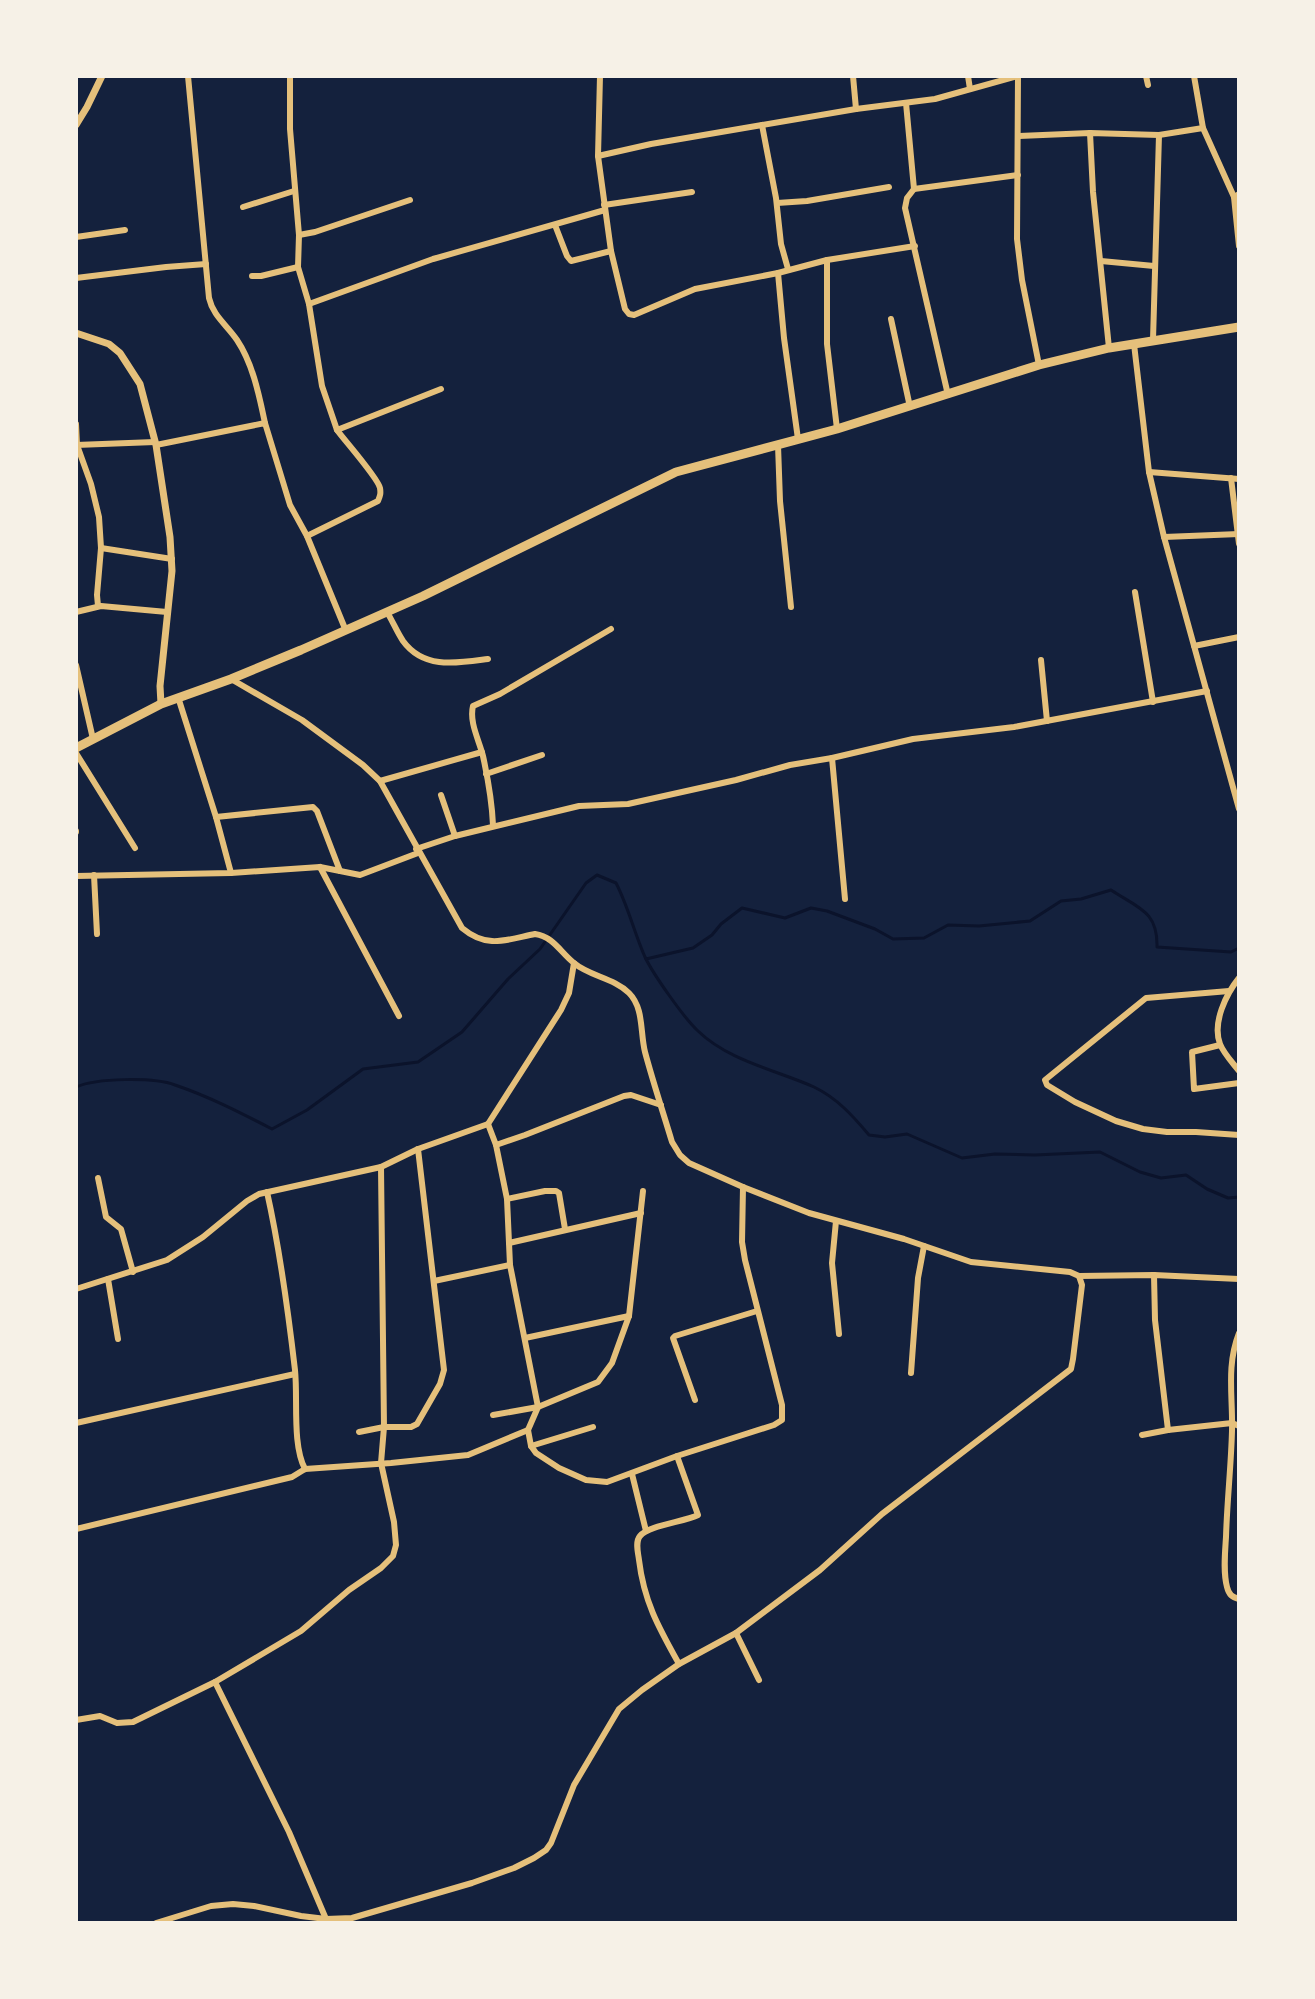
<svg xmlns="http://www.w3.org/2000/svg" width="1315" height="1999" viewBox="0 0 1315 1999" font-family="Figtree,sans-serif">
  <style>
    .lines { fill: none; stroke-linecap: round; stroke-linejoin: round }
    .stream { stroke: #0b132b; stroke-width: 3 }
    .minor { stroke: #e5c07b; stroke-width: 6 }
    .tertiary { stroke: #e5c07b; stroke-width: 7 }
    .primary { stroke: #e5c07b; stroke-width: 9 }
  </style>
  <rect width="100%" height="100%" fill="#14213d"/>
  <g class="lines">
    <g class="stream">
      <path d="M646 959 693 948 712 935 721 924 742 908 785 918 811 908 827 911 875 929 893 939 924 938 948 925 979 926 1030 921 1061 901 1081 899 1111 890C1138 908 1158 911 1157 947L1231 952 1239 948"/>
      <path d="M76 1087C96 1078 154 1077 175 1085 208 1096 241 1113 272 1129L307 1110 363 1069 418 1062 462 1032 508 979 540 949 586 883 597 875 616 883C628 906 634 932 645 957 653 974 684 1018 698 1031 729 1061 776 1070 814 1087 837 1098 853 1116 869 1135L885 1137 907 1134 962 1158 995 1154 1035 1155 1100 1152 1140 1172 1161 1178 1186 1175 1207 1189 1228 1198 1239 1197"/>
    </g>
    <g class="minor">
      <path d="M188 76 209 298C213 316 227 325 237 340 253 364 259 395 265 423"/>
      <polyline points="290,76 290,129 299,235 298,267 309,304 322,386 337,430 441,389"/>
      <polyline points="600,76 598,156 611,251 625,309 629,314 634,315 695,289 778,273 827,260 915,246"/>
      <polyline points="853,76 856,109"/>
      <polyline points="968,76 970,89"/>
      <polyline points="1018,76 1017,239 1022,280 1039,365"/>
      <polyline points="1146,76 1148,85"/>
      <polyline points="1194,76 1203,128 1234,197"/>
      <polyline points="906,103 914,189"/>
      <polyline points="1090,133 1093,192 1109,348"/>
      <polyline points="1019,136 1090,133 1159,135 1203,128"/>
      <polyline points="598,156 651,144 762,125"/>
      <polyline points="1239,194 1234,197 1239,246"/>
      <polyline points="777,203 807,201 889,187"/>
      <polyline points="604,205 692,192"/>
      <polyline points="243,207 294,191"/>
      <polyline points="555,225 567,256 571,261 611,251"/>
      <polyline points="299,235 315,232 410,200"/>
      <polyline points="76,237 125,230"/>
      <polyline points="827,260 827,344 837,429"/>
      <polyline points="1101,261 1154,266"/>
      <polyline points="788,269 781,244 776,198 762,125 856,109 935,99 1018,76"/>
      <polyline points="778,273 784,338 798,439"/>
      <polyline points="252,276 261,276 298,267"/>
      <polyline points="76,278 166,267 206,264"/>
      <polyline points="309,304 433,259 605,210"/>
      <polyline points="891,319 910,407"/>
      <polyline points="1153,340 1159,135"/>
      <polyline points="1134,344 1149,472 1164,537 1239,809"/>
      <polyline points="948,395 905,208 907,198 914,189 1018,175"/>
      <polyline points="76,424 77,445 91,484 99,517 101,548 97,595 98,606"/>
      <polyline points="76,445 155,442"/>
      <polyline points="156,445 265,423 290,505 307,536 346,631"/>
      <polyline points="778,445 780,501 791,607"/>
      <polyline points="1149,472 1239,479"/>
      <polyline points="1231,478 1239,544"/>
      <path d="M307 536 378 501C380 496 381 494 380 488 378 478 345 441 337 430"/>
      <polyline points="1164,537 1239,534"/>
      <polyline points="101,548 172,559"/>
      <polyline points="1135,592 1153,702"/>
      <polyline points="76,612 101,606 167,612"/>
      <path d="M387 612C393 622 397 632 403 641 424 670 458 663 488 659"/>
      <polyline points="1194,646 1239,637"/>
      <polyline points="1041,660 1047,721"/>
      <polyline points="76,665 93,739"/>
      <path d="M231 679 302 720 363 765 380 781 462 928C487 949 506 940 535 934 554 937 560 952 574 963 589 976 614 978 629 993 644 1008 640 1032 645 1052 653 1082 663 1112 672 1142L680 1155 689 1163 743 1187 809 1213 904 1239 971 1262 1070 1272 1079 1276 1154 1275 1239 1279"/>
      <polyline points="178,697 216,817 231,873"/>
      <polyline points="76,753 135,848"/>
      <polyline points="832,758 845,899"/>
      <polyline points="486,774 542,755"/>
      <polyline points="380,781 482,752"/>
      <polyline points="441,795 455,836"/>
      <polyline points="216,817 313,807 317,811 340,871"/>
      <path d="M493 825C492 802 488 779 483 756 479 740 469 722 473 706L500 694 611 629"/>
      <polyline points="76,831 76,832"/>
      <polyline points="416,849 455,836 579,806 628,804 736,780 790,765 832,758 913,739 1014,727 1207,691"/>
      <polyline points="320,867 399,1016"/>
      <polyline points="94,875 97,934"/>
      <polyline points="76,876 231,873 320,867 360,875 418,853"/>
      <path d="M1239 978C1226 994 1212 1023 1220 1044 1224 1054 1233 1063 1239 1071"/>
      <polyline points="1229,991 1146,998 1045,1080 1047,1085 1075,1102 1116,1121 1143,1129 1167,1132 1196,1132 1239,1135"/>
      <polyline points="1220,1045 1192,1052 1194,1089 1239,1083"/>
      <polyline points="488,1124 561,1010 569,993 574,963"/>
      <polyline points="496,1145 525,1135 624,1096 631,1095 661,1105"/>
      <polyline points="98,1178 106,1217 121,1229 133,1272"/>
      <path d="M267 1192C280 1250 288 1310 295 1370 298 1399 292 1445 305 1469"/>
      <polyline points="507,1199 545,1191 556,1191 559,1193 565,1229"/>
      <polyline points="836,1221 832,1263 839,1334"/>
      <polyline points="509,1243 641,1213"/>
      <polyline points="1154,1275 1155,1320 1168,1430"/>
      <polyline points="108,1279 118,1339"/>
      <polyline points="434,1281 510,1265"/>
      <polyline points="76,1289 167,1260 203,1237 247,1201 259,1194 381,1167 418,1149 488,1124 496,1145 507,1199 510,1265 538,1407 528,1430 531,1446 536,1453 559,1468 586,1480 607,1482 677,1456 774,1425 782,1420 782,1405 745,1260 742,1242 743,1187"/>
      <path d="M1239 1333C1226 1366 1233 1397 1232 1431 1231 1467 1227 1502 1226 1537 1225 1553 1223 1572 1227 1587 1229 1595 1232 1597 1239 1599"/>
      <polyline points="525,1338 629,1316"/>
      <polyline points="911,1373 918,1278 924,1246"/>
      <polyline points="695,1400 673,1338 675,1336 757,1311"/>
      <polyline points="493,1415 538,1407 598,1382 612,1363 629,1316 643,1191"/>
      <polyline points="76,1423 295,1374"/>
      <polyline points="359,1432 384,1427 411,1427 417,1424 440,1384 444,1370 418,1149"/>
      <polyline points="1142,1435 1168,1430 1232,1423 1239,1426"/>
      <polyline points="531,1446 593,1427"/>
      <path d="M677 1456 698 1515C685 1522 649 1525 640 1536 635 1542 638 1552 639 1560 644 1602 659 1628 679 1664"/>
      <polyline points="632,1474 646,1531"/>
      <polyline points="76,1529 292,1477 305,1469 391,1463 468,1455 528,1430"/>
      <polyline points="736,1633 759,1680"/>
      <polyline points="76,1720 100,1716 117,1723 133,1722 215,1682"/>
      <polyline points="326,1919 289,1832 215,1682 301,1631 349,1590 381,1568 393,1556 396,1545 394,1522 381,1463 384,1427 381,1167"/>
      <polyline points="156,1923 211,1906 233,1904 254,1906 301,1916 326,1919 352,1918 472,1883 514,1868 534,1858 546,1850 551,1843 574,1785 619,1709 642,1690 679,1664 736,1633 820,1570 882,1514 1071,1369 1073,1359 1082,1285 1079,1276"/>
    </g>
    <g class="tertiary">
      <polyline points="76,125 87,107 102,76"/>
      <polyline points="76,333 109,344 120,353 140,384 156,445 170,537 172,571 160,686 161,704"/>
    </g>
    <polyline class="primary" points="76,748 161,704 231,679 301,650 423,596 676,472 837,429 1039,365 1109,348 1239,327"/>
  </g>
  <rect width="1315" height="1999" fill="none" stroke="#f6f1e7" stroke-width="156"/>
</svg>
